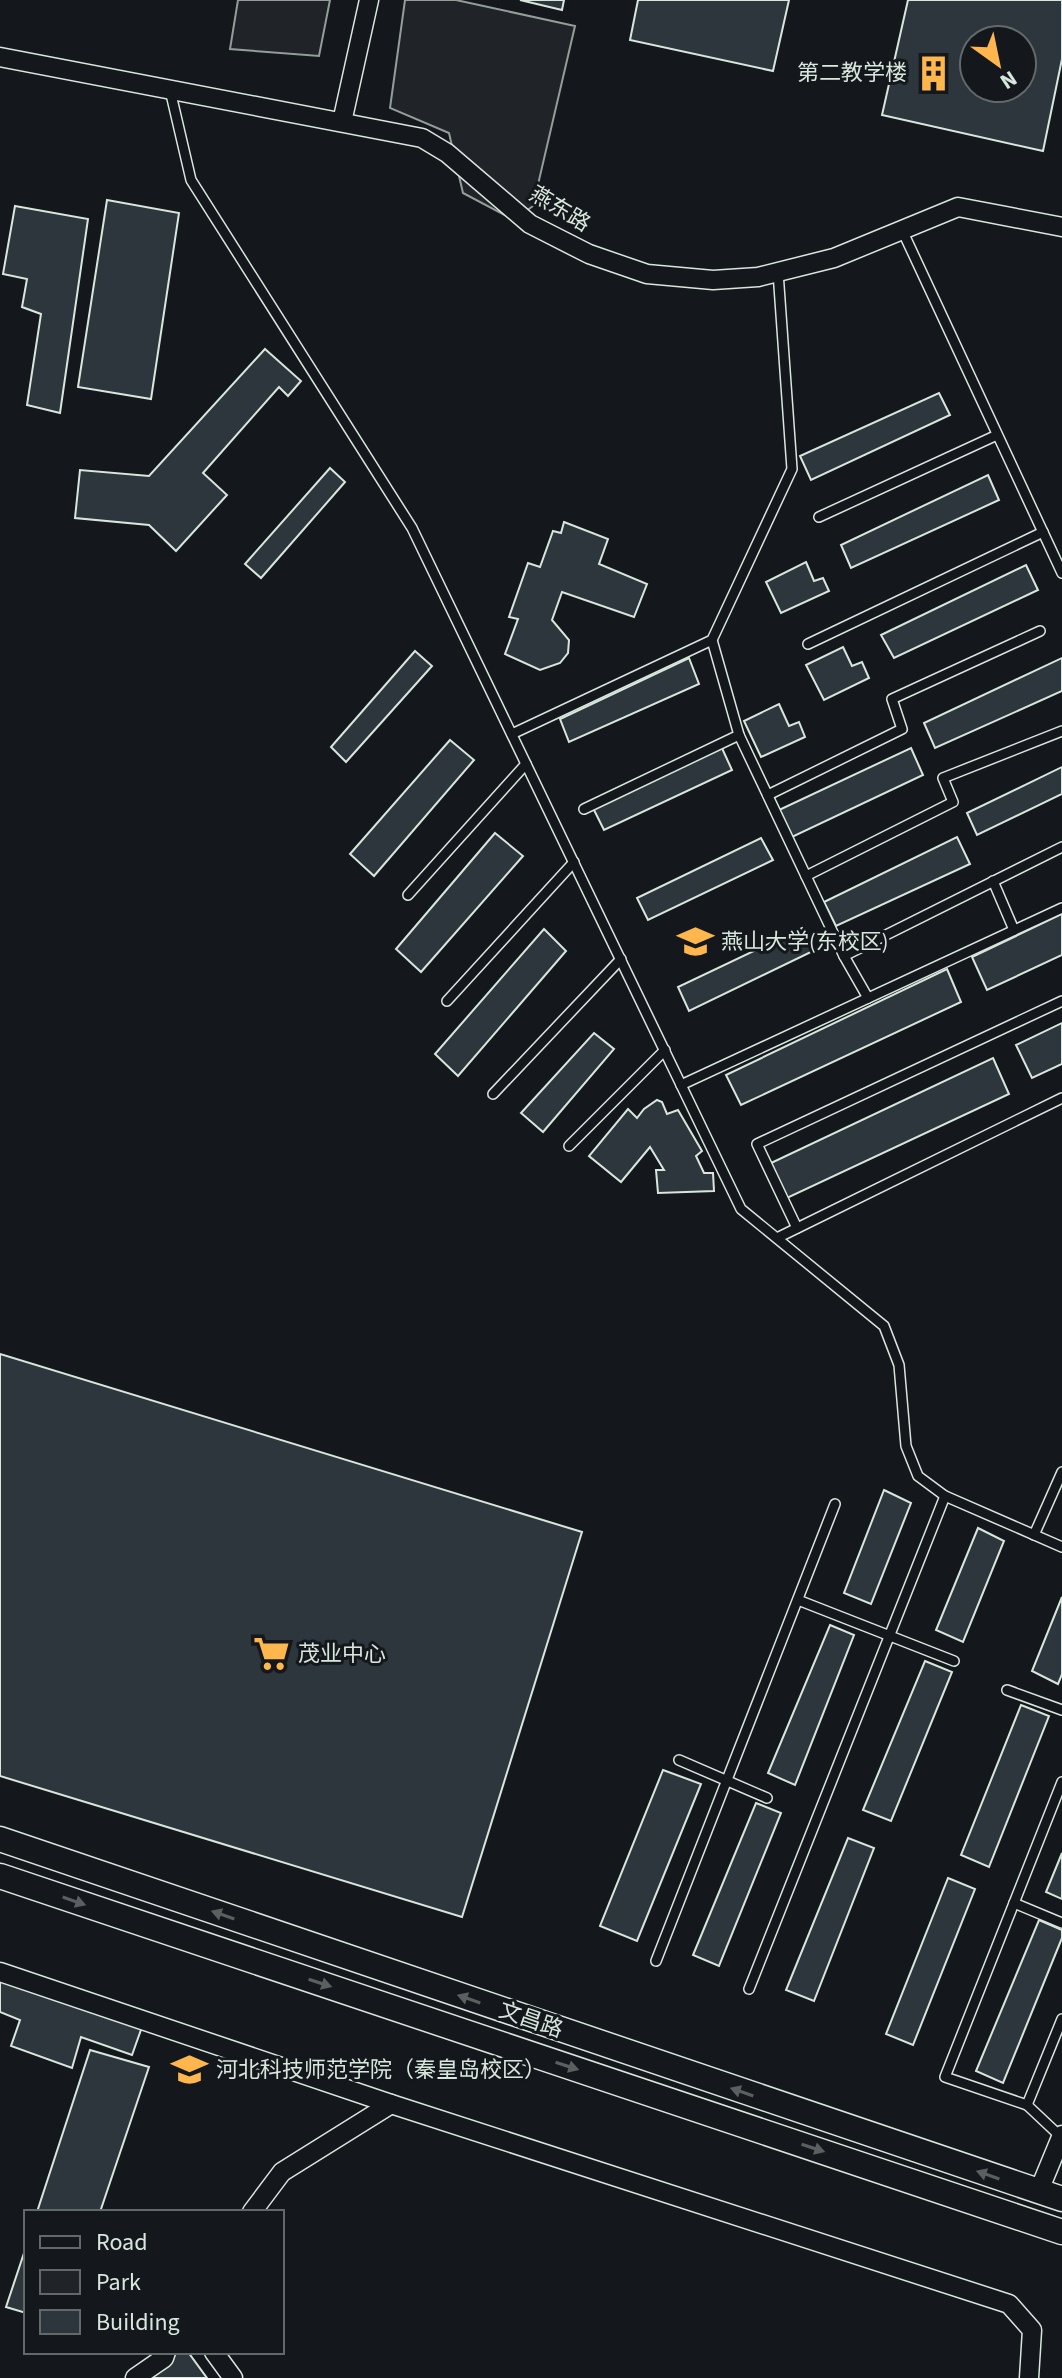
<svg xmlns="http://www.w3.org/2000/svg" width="1062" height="2378" viewBox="0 0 1062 2378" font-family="'Source Sans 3','Noto Sans SC',sans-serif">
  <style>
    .green { fill: #202428; stroke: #939e99; stroke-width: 2 }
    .building { fill: #2c363c; stroke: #d8e6dc; stroke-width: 2; fill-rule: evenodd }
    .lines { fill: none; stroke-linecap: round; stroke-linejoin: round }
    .service-casing { stroke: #d8e6dc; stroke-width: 12 }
    .minor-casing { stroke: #d8e6dc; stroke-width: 21 }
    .secondary-casing { stroke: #d8e6dc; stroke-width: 27 }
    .service { stroke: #14181c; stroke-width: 9 }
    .minor { stroke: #14181c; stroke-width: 18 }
    .secondary { stroke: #14181c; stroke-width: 24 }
    .oneway { fill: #59605f }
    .labels { text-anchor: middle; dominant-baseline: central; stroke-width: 6; stroke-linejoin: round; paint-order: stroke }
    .poi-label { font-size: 22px; fill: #d8e6dc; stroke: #14181c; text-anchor: start }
    .street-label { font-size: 22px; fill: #d8e6dc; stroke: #14181c }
  </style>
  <rect width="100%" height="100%" fill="#14181c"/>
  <g class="green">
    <polygon points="238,0 330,0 319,56 230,49"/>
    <polygon points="405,0 456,0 575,26 533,206 514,220 463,193 449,133 390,108"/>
  </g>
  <g class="building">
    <polygon points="520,0 564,0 562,10"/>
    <polygon points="638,0 789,0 773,71 630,40"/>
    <path d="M908 0H1062V59L1043 151 882 115ZM974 40H1022V88H974Z"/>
    <polygon points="107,200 179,213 151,399 78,387"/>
    <polygon points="15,206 88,219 60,413 27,405 41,314 22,307 27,279 3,274"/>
    <polygon points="265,349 301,381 288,396 279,387 203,473 227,495 176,551 149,525 75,518 80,470 149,476"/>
    <polygon points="939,393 950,415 811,480 800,456"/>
    <polygon points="330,468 345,482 261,578 245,564"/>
    <polygon points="988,475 999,500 851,568 841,545"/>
    <polygon points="564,522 608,539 599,564 647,584 634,617 562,592 552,620 569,640 568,653 560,663 540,670 505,654 518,619 509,617 528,563 540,567 553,531 561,533"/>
    <polygon points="806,562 814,581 823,578 829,591 781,613 766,582"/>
    <polygon points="1026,565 1038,590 894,658 881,635"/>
    <polygon points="843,647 852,666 862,662 869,678 824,700 806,665"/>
    <polygon points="415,651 432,666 346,762 331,747"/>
    <polygon points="689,658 699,684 569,742 560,719"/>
    <polygon points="1062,658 1062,691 935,748 924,723"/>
    <polygon points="779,704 789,726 799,722 805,737 761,757 744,721"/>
    <polygon points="450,740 474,760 374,876 350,854"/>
    <polygon points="721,746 732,770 604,830 593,808"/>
    <polygon points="911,748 923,775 792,837 779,810"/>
    <polygon points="1062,767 1062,794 977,835 967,813"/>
    <polygon points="495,833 523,856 421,972 396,949"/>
    <polygon points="957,837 970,864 836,926 824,902"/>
    <polygon points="761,838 773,860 648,920 637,898"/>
    <polygon points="1062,914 1062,955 987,990 972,957"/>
    <polygon points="802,928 813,951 689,1011 678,987"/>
    <polygon points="544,929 566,951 458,1076 435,1054"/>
    <polygon points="947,969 961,1002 741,1105 726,1075"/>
    <polygon points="1062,1023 1062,1064 1032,1078 1016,1045"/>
    <polygon points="594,1033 614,1049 543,1132 521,1113"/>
    <polygon points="993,1058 1009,1094 787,1198 771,1163"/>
    <polygon points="657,1100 662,1102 667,1114 678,1110 702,1151 696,1156 704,1173 713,1173 714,1191 658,1193 656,1170 664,1170 650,1147 621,1182 589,1156 628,1109 637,1118 644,1109"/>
    <polygon points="0,1354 582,1532 462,1917 0,1776"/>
    <polygon points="884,1490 911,1503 871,1604 844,1593"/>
    <polygon points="978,1528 1004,1541 963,1642 936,1630"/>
    <polygon points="1062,1597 1062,1674 1058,1684 1032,1671"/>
    <polygon points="830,1625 854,1635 795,1785 768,1773"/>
    <polygon points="925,1661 952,1672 891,1821 863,1810"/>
    <polygon points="1021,1705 1049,1716 989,1867 961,1855"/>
    <polygon points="663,1770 701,1784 637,1941 600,1926"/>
    <polygon points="756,1803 781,1813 719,1966 693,1955"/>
    <polygon points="848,1838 874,1848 814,2001 786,1990"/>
    <polygon points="1062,1853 1062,1899 1046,1892"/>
    <polygon points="948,1878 975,1889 913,2045 886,2034"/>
    <polygon points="1039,1920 1062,1930 1062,1938 1003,2083 976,2071"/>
    <polygon points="0,1964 147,2013 132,2055 81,2037 72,2068 11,2046 20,2020 0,2012"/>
    <polygon points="90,2050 149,2067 100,2212 37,2212"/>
    <polygon points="26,2247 26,2313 6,2307"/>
    <polygon points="172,2352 188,2352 207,2378 147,2378"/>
  </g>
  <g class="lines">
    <defs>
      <g id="service">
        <polyline points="170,90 191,180 412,528 741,1209 884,1326 899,1365 906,1446 918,1476 945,1496 1062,1547"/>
        <polyline points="902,230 1062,573"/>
        <polyline points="819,517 997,435"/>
        <polyline points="808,644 1043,532"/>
        <polyline points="512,734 712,640 792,469 778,272"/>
        <polyline points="739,735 844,956"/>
        <polyline points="768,795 902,729 892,699 1040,631"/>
        <polyline points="584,809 739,735 712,640"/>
        <polyline points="806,876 953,802 943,778 1062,731"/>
        <polyline points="993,881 1014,930"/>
        <polyline points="408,895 526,764"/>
        <polyline points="868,998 844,956 1062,847"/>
        <polyline points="447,1001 574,862"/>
        <polyline points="681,1085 1062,908"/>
        <polyline points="493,1094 621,959"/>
        <polyline points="569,1146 665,1050"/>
        <polyline points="797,1228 757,1144 1062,1001"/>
        <polyline points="777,1238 1062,1098"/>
        <polyline points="1034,1535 1062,1472"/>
        <polyline points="798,1600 954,1661"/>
        <polyline points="1007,1690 1062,1710"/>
        <polyline points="679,1760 767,1798"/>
        <polyline points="1014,1903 1062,1923"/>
        <polyline points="656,1961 835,1504"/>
        <polyline points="749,1989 945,1496"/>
        <polyline points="1027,2105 1062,2019"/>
        <polyline points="1061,2137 1027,2105 945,2077 1062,1782"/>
      </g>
      <g id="minor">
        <polyline points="0,57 422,138 447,153 530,224 589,254 647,274 713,280 758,277 834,258 958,207 1062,227"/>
        <polyline points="342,122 369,0"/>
        <polyline points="0,1972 391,2104 1009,2304 1032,2330 1029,2378"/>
        <polyline points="1038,2193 1062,2135"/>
        <polyline points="252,2212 282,2172 391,2104"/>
        <polyline points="214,2352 233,2378"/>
        <polyline points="135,2378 164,2358 166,2352"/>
      </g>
      <g id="secondary">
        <polyline points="0,1839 1062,2199"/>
        <polyline points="0,1876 1062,2232"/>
      </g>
    </defs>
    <use href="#service" class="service-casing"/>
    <use href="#minor" class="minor-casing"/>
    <use href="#secondary" class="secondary-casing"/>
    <use href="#service" class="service"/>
    <use href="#minor" class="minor"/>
    <use href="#secondary" class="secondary"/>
  </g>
  <defs><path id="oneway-solid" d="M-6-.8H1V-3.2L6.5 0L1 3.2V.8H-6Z" transform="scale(2)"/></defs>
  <g class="oneway">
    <use href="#oneway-solid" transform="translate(74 1901) rotate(19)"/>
    <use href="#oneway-solid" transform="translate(223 1915) rotate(-161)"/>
    <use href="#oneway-solid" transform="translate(320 1983) rotate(18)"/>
    <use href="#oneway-solid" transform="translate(469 1999) rotate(-161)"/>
    <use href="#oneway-solid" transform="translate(567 2066) rotate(18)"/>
    <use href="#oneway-solid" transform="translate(742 2092) rotate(-161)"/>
    <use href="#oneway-solid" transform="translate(813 2148) rotate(18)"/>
    <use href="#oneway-solid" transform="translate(988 2175) rotate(-161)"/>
  </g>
  <defs>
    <symbol id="building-bare" viewBox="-9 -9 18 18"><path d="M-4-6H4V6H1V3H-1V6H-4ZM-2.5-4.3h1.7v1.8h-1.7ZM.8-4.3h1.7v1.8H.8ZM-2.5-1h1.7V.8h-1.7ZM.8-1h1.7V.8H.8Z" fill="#ffb74d" stroke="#14181c" stroke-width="2.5" paint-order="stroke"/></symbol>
    <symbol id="university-bare" viewBox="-9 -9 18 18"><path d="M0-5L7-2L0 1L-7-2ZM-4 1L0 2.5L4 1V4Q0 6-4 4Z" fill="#ffb74d" stroke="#14181c" stroke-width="2.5" paint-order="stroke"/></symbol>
    <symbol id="supermarket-bare" viewBox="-9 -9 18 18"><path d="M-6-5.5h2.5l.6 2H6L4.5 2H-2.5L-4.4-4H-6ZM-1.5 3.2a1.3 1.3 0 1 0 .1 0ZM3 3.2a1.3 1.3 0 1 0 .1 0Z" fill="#ffb74d" stroke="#14181c" stroke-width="2.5" paint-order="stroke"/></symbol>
    <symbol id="school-bare" viewBox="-9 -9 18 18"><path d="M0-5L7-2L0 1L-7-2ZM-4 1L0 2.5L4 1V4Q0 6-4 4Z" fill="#ffb74d" stroke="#14181c" stroke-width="2.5" paint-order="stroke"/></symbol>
  </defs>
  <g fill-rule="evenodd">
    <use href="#building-bare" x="908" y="48" width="51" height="51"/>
    <use href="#university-bare" x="670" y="916" width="51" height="51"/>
    <use href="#supermarket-bare" x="246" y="1628" width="51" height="51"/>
    <use href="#school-bare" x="164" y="2044" width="51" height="51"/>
  </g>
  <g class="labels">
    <g class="poi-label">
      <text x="907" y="73" text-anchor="end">第二教学楼</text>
      <text x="721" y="942">燕山大学(东校区)</text>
      <text x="298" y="1654">茂业中心</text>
      <text x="216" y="2070">河北科技师范学院（秦皇岛校区）</text>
    </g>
    <g class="street-label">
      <text transform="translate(560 209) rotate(31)">燕东路</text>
      <text transform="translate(531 2020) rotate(19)">文昌路</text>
    </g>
  </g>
  <rect x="24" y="2210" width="260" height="144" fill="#14181c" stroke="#626a69" stroke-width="2"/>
  <rect x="40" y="2236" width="40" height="12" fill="#14181c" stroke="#626a69" stroke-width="2"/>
  <text x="96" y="2250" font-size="24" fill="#d8e6dc">Road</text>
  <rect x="40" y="2270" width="40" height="24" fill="#202428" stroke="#626a69" stroke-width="2"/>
  <text x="96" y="2290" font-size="24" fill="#d8e6dc">Park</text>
  <rect x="40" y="2310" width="40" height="24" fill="#2c363c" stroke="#626a69" stroke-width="2"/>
  <text x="96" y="2330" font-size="24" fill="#d8e6dc">Building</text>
  <g transform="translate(998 64) rotate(147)"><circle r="38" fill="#14181c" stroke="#626a69" stroke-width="2"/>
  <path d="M0-6L14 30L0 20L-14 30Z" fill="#ffb74d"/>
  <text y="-12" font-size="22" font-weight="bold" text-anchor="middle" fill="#d8e6dc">N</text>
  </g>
</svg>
